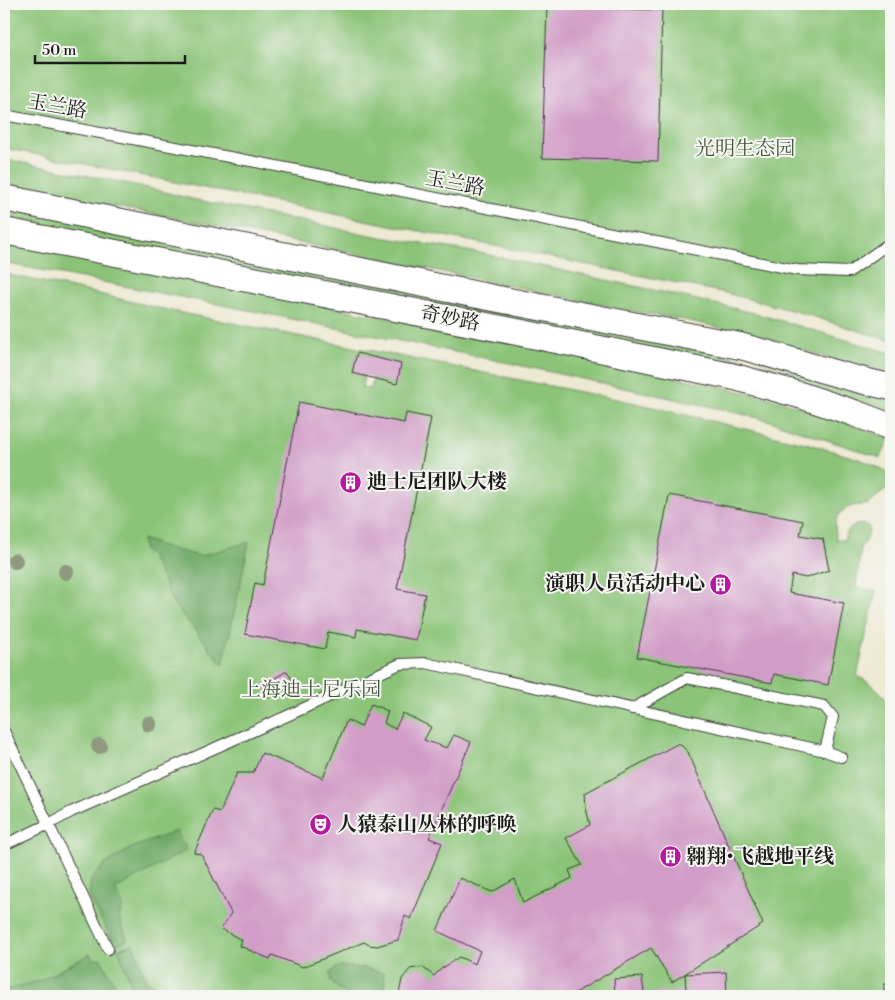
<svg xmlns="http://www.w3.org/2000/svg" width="895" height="1000" viewBox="0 0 895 1000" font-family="'Libre Bodoni','Noto Serif SC',serif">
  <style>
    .green { fill: #8bc478; stroke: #54704a; fill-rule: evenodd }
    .forest { fill: #70aa68; stroke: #466342 }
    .building { fill: #d19dc8 }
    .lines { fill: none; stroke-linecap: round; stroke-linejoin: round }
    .service-casing { stroke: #3b3b37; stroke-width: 12 }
    .tertiary-casing { stroke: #3b3b37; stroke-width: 28 }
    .service { stroke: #fff; stroke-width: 10 }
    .tertiary { stroke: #fff; stroke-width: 26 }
    .tree { fill: #909980 }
    .labels { text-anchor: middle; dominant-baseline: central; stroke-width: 4; stroke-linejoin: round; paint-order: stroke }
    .street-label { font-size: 20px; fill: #1c1c1c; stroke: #f6f6f2 }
    .park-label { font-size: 20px; fill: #43573c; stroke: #f6f6f2 }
    .poi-label { font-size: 20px; font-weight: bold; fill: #1c1c1c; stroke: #f6f6f2; text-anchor: start }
  </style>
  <rect width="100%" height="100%" fill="#f6f6f2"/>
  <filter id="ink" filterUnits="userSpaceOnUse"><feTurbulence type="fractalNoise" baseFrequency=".02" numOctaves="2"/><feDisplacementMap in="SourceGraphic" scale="10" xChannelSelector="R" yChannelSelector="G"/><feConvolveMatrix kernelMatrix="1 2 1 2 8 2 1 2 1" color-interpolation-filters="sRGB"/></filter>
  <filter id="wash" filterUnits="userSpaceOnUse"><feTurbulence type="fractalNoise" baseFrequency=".0096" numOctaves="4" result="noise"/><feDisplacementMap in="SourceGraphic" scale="20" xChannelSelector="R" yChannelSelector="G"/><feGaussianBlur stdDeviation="1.12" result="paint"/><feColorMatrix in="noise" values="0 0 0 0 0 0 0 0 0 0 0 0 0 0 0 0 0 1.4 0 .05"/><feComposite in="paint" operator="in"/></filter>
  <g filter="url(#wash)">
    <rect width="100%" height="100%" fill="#ede9d2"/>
    <g class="green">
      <polygon points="4,4 891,4 891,341 802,313 726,293 510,249 4,148"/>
      <polygon points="4,159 140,186 192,199 380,237 480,253 662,292 754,313 891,353 891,379 763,337 685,320 636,312 367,256 82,200 4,183"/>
      <polygon points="4,207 668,341 854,386 891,400 891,412 855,401 4,221"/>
      <polygon points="4,240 689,380 779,400 889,438 881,458 767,420 726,410 509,363 243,309 4,263"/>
      <path d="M4 274 77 289 172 311 631 402 809 444 862 460 891 473V487L880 494 869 505C858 504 842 506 837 518 834 523 836 533 836 539L844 540C846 528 858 520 869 527 869 534 866 543 861 546L856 587 876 591 857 676C876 686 892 697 888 721L891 722V996H4ZM357 353 401 364 397 384 373 378 371 389 362 388 364 376 352 372Z"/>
    </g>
    <g class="forest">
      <polygon points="142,539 175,550 200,556 249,542 223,665 173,603 164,582 151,557 144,550"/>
      <polygon points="177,831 187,850 115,889 123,906 119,917 127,940 115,945 89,896 91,880 104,865 131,848"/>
      <polygon points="133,944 147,982 178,996 144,996 134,992 118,949"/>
      <polygon points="90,954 93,960 100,958 118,989 124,996 4,996 4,990 39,981"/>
      <polygon points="339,966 364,968 384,973 385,991 378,996 349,996 340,990 331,982 330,973"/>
    </g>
    <g id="blocks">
      <g class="building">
        <polygon points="547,7 662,10 658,161 542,158"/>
        <polygon points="357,353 401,364 397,384 352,373"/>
        <polygon points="299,402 404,423 406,413 431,418 397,589 425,594 416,640 357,629 356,637 328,632 325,649 245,634 255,583 263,585"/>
        <polygon points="669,495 803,521 800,535 823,539 829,570 806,578 792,575 789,593 844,603 828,685 774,674 772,683 637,657"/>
        <polygon points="287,671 294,684 269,698 263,685"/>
        <polygon points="371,704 388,711 384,723 395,729 403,713 431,727 424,740 447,748 454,735 471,742 429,838 442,843 411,919 405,916 398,940 377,946 369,945 364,942 303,967 272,955 270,959 240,946 242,940 221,929 231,913 201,854 194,853 213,810 220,812 237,773 253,773 262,753 323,778 347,720 361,727"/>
        <polygon points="679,743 688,752 763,924 672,982 651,948 570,996 402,996 399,994 402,979 410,969 422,967 434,976 441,969 459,957 475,964 480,951 437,931 460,878 492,892 515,879 523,903 572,878 569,870 582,865 566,838 590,825 586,808 585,793"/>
        <polygon points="889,898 891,898 891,971 888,971"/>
        <polygon points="726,972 727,996 615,996 614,979 642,977 644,993 686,991 685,974"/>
        <polygon points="884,984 891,985 891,996 884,996"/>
      </g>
    </g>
  </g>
  <g filter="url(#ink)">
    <use href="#blocks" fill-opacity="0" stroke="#3b3b37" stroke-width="1"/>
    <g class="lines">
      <defs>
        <g id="service">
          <polyline points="4,115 256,162 797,270 849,272 891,242"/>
          <polyline points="632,709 687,678 824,706 833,717 825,751"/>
          <polyline points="4,731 108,949"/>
          <polyline points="4,845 49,824 71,812 287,716 400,664 426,663 825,751 841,757"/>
        </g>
        <g id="tertiary">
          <path d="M4 198 473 294 740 346C790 359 840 377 891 387"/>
          <polyline points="4,231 537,336 735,377 803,396 854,413 891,427"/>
        </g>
      </defs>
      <use href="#service" class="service-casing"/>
      <use href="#tertiary" class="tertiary-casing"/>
      <use href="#service" class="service"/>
      <use href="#tertiary" class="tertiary"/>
    </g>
    <g class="tree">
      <circle cx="15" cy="561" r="8"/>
      <circle cx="66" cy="572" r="8"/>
      <circle cx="149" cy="724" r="8"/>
      <circle cx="99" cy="746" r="8"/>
    </g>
  </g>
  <defs>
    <symbol id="building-disc" viewBox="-11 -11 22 22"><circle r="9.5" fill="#b5179e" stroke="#f6f6f2"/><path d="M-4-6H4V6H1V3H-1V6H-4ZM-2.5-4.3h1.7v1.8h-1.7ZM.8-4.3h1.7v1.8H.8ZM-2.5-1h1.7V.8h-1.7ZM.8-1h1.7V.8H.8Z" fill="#fff"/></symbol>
    <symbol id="theatre-disc" viewBox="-11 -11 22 22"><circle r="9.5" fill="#b5179e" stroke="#f6f6f2"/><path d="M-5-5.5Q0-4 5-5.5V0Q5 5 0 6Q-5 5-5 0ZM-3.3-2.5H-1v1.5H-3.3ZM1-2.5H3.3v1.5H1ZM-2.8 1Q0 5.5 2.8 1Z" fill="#fff"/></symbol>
  </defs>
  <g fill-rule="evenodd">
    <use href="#building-disc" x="338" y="470" width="25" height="25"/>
    <use href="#building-disc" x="708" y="572" width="25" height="25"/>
    <use href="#theatre-disc" x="308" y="812" width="25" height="25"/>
    <use href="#building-disc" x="658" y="844" width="25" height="25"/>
  </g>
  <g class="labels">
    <g class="street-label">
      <text transform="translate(57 107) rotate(10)">玉兰路</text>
      <text transform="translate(455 184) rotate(11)">玉兰路</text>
      <text transform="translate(450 319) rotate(11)">奇妙路</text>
    </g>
    <g class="park-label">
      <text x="745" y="149">光明生态园</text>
      <text x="311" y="690">上海迪士尼乐园</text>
    </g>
    <g class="poi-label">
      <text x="367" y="482">迪士尼团队大楼</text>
      <text x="705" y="584" text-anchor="end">演职人员活动中心</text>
      <text x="337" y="825">人猿泰山丛林的呼唤</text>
      <text x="686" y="857">翱翔•飞越地平线</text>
    </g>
  </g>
  <rect width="895" height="1000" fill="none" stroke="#f6f6f2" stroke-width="20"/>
  <path d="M35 55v8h150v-8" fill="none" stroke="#1c1c1c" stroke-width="2.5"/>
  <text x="42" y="55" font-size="15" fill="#1c1c1c" stroke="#f6f6f2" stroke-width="4" paint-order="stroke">50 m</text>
</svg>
